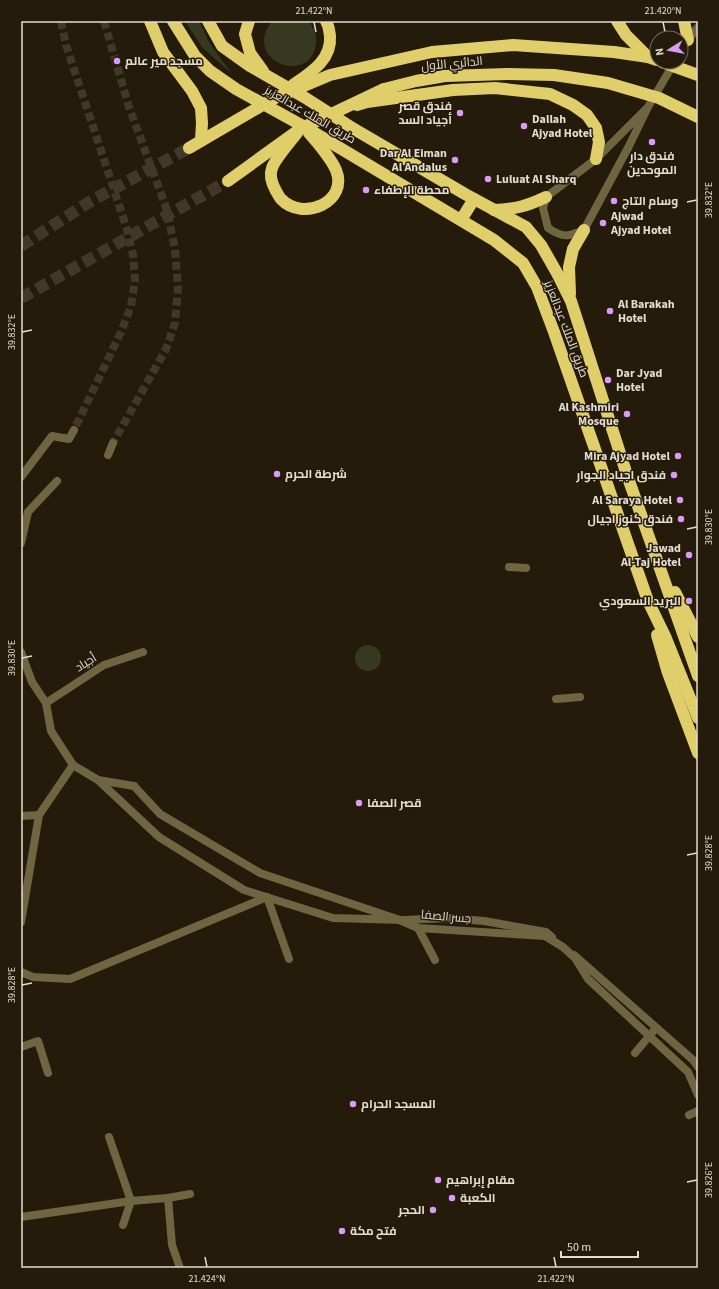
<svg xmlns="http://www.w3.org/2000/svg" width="719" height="1289" viewBox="0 0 719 1289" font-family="'Source Sans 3',Cairo,sans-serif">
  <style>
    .green { fill: #363820 }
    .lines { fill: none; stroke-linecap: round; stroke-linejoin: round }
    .secondary-tunnel { stroke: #423829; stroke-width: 8; stroke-dasharray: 8 4; stroke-linecap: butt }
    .highway-tunnel { stroke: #423829; stroke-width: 12; stroke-dasharray: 12 6; stroke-linecap: butt }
    .street { stroke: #6d6641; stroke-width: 8 }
    .highway { stroke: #e0ce6a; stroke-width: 12 }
    .street-bridge { stroke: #6d6641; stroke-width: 8 }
    .highway-bridge { stroke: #e0ce6a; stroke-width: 12 }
    .ticks { fill: none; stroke: #e3dcd2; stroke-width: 1.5 }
    .poi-dot { fill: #da9af6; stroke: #251b0b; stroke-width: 1.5 }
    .labels { text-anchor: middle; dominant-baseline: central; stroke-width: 3; stroke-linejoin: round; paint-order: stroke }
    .poi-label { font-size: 12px; font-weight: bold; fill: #e3dcd2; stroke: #251b0b; text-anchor: start }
    .street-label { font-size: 12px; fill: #e3dcd2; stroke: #251b0b }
    .neatline { fill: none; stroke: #e3dcd2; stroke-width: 1.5 }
    .ticks-label { font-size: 10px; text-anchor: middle; fill: #e3dcd2 }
  </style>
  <rect width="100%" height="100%" fill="#251b0b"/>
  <g class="green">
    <polygon points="185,21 199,21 209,42 231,73 202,47"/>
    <path d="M272 21H308C314 27 317 35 316 44 310 87 241 61 272 21Z"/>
    <circle cx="368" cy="658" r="13"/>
  </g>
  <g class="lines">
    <g class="secondary-tunnel">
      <polyline points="61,21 66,45 127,229 133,255 135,280 131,306 121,332 74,430"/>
      <polyline points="104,21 129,107 167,210 175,249 178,288 175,323 166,349 113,443"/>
    </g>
    <g class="highway-tunnel">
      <polyline points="21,246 91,201 189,148"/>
      <polyline points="21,298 228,181"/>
    </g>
    <g class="street">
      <polyline points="681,51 688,40 698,27"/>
      <path d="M648 107 596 159 546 197 543 208 548 228C563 238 568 237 584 230L629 146 648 107 674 63"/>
      <polyline points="108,455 113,443"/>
      <polyline points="21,477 52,436 69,439 74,430"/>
      <polyline points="21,543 28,512 57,481"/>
      <polyline points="509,567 526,568"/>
      <polyline points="21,652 32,682 46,703 51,731 73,765 98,780 159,837 244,890 333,918 404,920 448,918 484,921 546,932 552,937"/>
      <polyline points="556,699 580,697"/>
      <polyline points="46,703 104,665 143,652"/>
      <polyline points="98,780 134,786"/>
      <polyline points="21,816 39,815"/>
      <polyline points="21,922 39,815 73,765"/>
      <polyline points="418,928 435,960"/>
      <polyline points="574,955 693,1060 698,1067"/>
      <polyline points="21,972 33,977 70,979 267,897 289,959"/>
      <polyline points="21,1047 38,1041 48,1073"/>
      <polyline points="635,1053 656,1028"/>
      <polyline points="689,1115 698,1111"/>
      <polyline points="109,1137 131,1201 123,1225"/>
      <polyline points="168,1198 172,1245 180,1268"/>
      <polyline points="21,1217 131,1201 168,1198 190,1194"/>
    </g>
    <g class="highway">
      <polyline points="150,21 163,52 192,91 201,108 202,123 201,140"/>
      <polyline points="173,21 195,56 210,71 236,89 303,126 494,240 523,263 537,287 554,332 648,601 665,636 698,718"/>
      <polyline points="208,21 222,46 250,66 304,97 354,129 465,194 526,227 541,245 557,273 571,301 627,475 698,676"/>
      <polyline points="249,21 245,34 250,53 263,71"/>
      <polyline points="617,21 626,35 648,57"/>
      <polyline points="684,21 688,40"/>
      <polyline points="384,89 416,81 445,76"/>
      <polyline points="357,105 367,102 453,90 495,88 550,94 573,105 587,115 596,128 599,142 596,159"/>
      <path d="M297 133C291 141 275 159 272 168 269 176 272 184 276 191 278 194 279 197 281 199 303 222 349 202 336 170 331 159 317 142 309 133"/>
      <path d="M494 210C516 209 527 206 546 197"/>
      <polyline points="461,220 474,199"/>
      <polyline points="570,294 569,267 573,249 584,230"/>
      <polyline points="675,592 698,637"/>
      <polyline points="657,635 668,673 698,753"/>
    </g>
    <polyline class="street-bridge" points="134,786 160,814 260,873 397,919 418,928 545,936 563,947 575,958 588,979 688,1072 698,1095"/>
    <g class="highway-bridge">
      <polyline points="662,62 698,75"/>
      <polyline points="445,76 507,74 554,75 608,83 659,98 698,117"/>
      <path d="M293 85C310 73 332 60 330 36 329 30 329 26 326 21"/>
      <polyline points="189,148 273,99 330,75 432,52 513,45 614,52 648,57 657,60"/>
      <polyline points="228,181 300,129 384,89"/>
    </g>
  </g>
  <path class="ticks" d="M314 22 316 32M663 22 665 32M687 202 697 200M22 332 32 330M687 529 697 527M22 658 32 656M687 855 697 853M22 985 32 983M687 1182 697 1180M205 1257 207 1267M554 1257 556 1267"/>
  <g class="poi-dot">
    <circle cx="117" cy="61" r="4"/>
    <circle cx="460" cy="113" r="4"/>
    <circle cx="524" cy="126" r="4"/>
    <circle cx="652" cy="142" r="4"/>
    <circle cx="455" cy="160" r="4"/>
    <circle cx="488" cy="179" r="4"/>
    <circle cx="366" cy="190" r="4"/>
    <circle cx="614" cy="201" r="4"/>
    <circle cx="603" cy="223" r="4"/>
    <circle cx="610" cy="311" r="4"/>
    <circle cx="608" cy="380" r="4"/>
    <circle cx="627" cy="414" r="4"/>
    <circle cx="678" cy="456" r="4"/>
    <circle cx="277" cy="474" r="4"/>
    <circle cx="674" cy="475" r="4"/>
    <circle cx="680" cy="500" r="4"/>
    <circle cx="681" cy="519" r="4"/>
    <circle cx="689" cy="555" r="4"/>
    <circle cx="689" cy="601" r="4"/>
    <circle cx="359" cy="803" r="4"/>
    <circle cx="353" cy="1104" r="4"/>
    <circle cx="438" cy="1180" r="4"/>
    <circle cx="452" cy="1198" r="4"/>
    <circle cx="433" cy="1210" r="4"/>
    <circle cx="342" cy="1231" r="4"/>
  </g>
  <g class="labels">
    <g class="poi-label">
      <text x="125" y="61">مسجد مير عالم</text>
      <text x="452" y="106" text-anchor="end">فندق قصر<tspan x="452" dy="14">أجياد السد</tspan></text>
      <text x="532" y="119">Dallah<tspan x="532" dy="14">Ajyad Hotel</tspan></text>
      <text x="447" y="153" text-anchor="end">Dar Al Eiman<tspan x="447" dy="14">Al Andalus</tspan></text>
      <text x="652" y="156" text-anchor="middle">فندق دار<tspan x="652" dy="14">الموحدین</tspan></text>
      <text x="496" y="179">Luluat Al Sharq</text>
      <text x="374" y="190">محطة الإطفاء</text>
      <text x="622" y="201">وسام التاج</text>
      <text x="611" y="216">Ajwad<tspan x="611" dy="14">Ajyad Hotel</tspan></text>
      <text x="618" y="304">Al Barakah<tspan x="618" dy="14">Hotel</tspan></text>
      <text x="616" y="373">Dar Jyad<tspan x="616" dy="14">Hotel</tspan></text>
      <text x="619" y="407" text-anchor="end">Al Kashmiri<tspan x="619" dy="14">Mosque</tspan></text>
      <text x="670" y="456" text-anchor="end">Mira Ajyad Hotel</text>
      <text x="285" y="474">شرطة الحرم</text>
      <text x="666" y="475" text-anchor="end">فندق اجياد الجوار</text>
      <text x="672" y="500" text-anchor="end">Al Saraya Hotel</text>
      <text x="673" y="519" text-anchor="end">فندق كنوز اجيال</text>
      <text x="681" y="548" text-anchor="end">Jawad<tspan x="681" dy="14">Al-Taj Hotel</tspan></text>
      <text x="681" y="601" text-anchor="end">البريد السعودي</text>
      <text x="367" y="803">قصر الصفا</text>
      <text x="361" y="1104">المسجد الحرام</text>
      <text x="446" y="1180">مقام إبراهيم</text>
      <text x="460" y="1198">الكعبة</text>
      <text x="425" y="1210" text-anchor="end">الحجر</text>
      <text x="350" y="1231">فتح مكة</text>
    </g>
    <g class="street-label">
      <text transform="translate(452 64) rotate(-5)">الدائري الأول</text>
      <text transform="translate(310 115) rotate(30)">طريق الملك عبدالعزيز</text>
      <text transform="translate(566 329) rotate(69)">طريق الملك عبدالعزيز</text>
      <text transform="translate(86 663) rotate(-32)">أجياد</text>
      <text transform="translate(446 917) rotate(5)">جسر الصفا</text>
    </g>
  </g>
  <rect width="719" height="1289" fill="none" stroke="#251b0b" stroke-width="44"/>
  <g transform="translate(669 50) rotate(259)"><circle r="19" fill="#251b0b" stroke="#71685b"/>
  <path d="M0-3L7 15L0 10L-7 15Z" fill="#da9af6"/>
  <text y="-6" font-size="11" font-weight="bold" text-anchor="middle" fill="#e3dcd2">N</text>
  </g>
  <path d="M561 1251v6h77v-6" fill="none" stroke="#e3dcd2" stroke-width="2"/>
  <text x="567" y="1251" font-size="12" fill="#e3dcd2" stroke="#251b0b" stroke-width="3" paint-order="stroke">50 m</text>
  <rect x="22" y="22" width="675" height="1245" class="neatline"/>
  <g class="ticks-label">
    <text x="314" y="14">21.422°N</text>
    <text x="663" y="14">21.420°N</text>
    <text transform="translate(708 200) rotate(-90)" y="4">39.832°E</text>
    <text transform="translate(11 332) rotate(-90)" y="4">39.832°E</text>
    <text transform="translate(708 527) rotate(-90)" y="4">39.830°E</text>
    <text transform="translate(11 658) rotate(-90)" y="4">39.830°E</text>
    <text transform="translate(708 853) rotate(-90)" y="4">39.828°E</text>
    <text transform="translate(11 985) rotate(-90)" y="4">39.828°E</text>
    <text transform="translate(708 1180) rotate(-90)" y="4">39.826°E</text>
    <text x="207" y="1282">21.424°N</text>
    <text x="556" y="1282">21.422°N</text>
  </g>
</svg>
